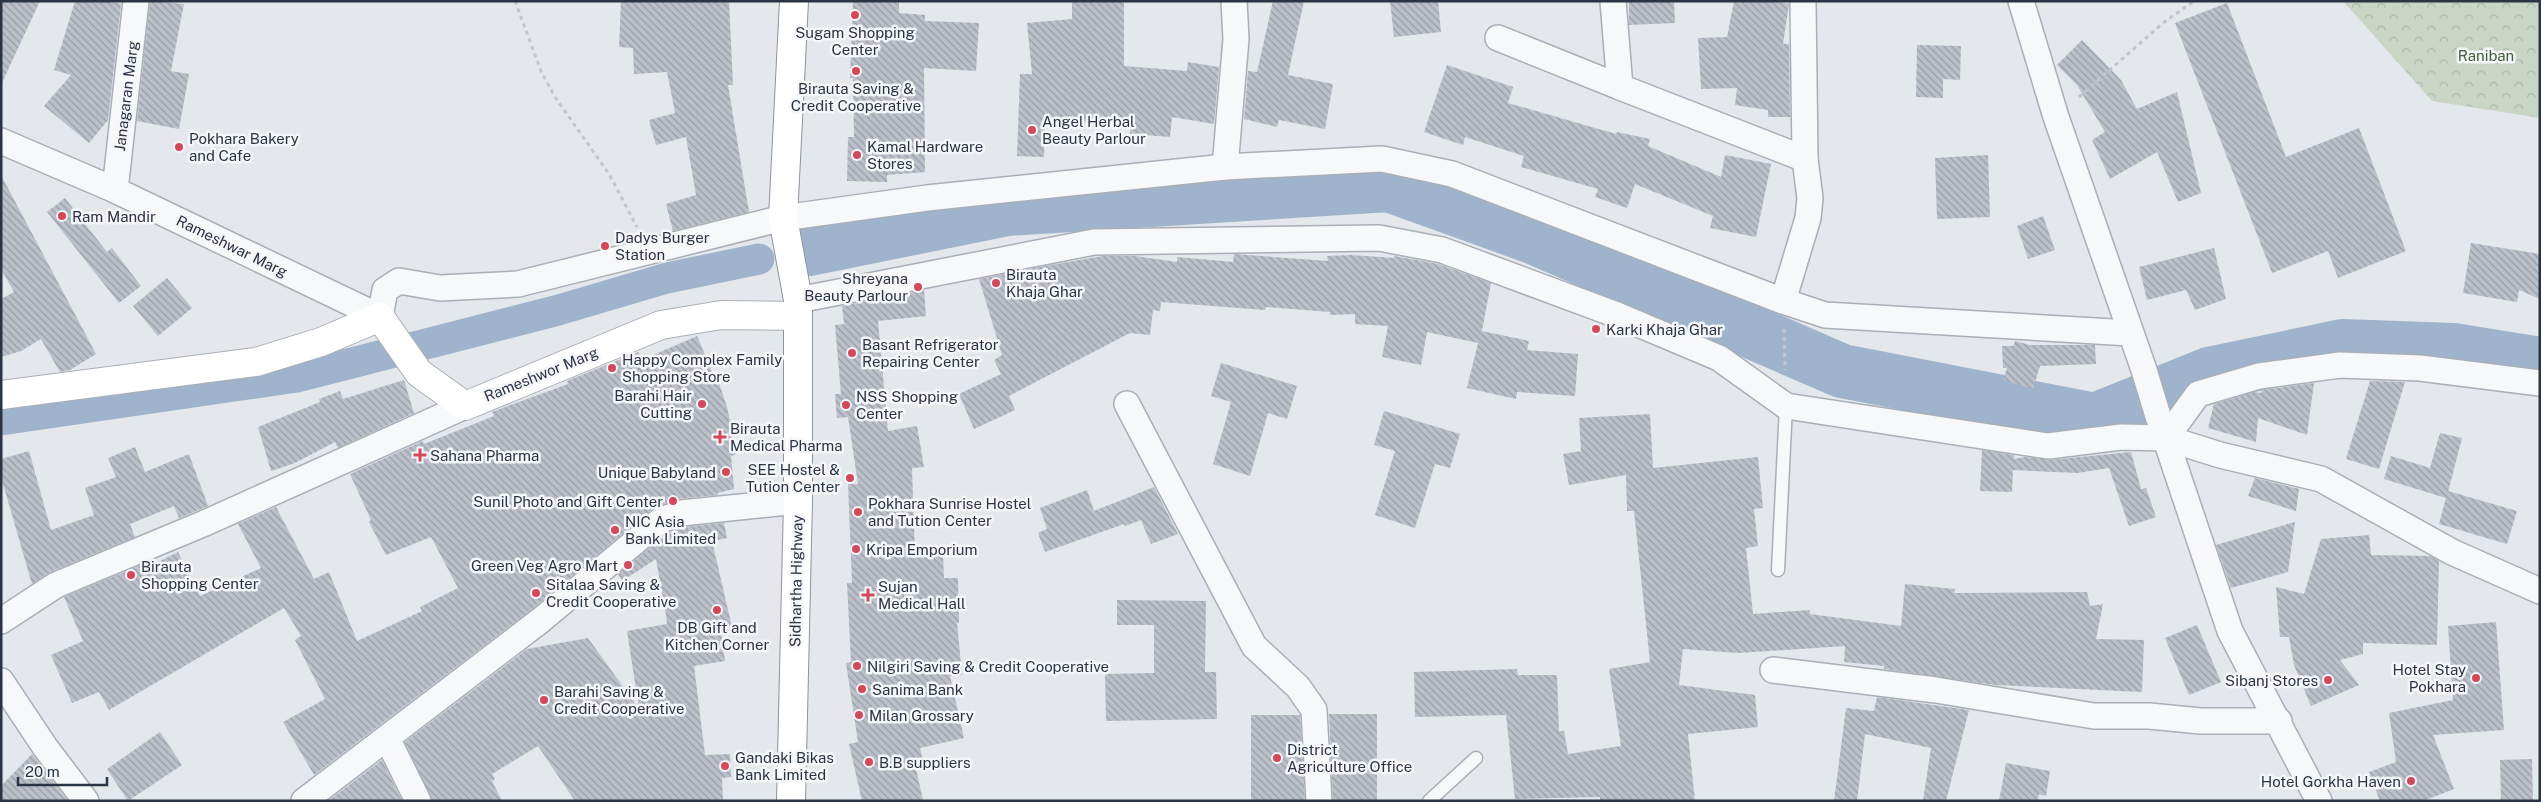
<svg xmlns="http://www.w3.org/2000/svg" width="2541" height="802" viewBox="0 0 2541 802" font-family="'Public Sans',sans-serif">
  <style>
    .forest { fill: url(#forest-crowns) }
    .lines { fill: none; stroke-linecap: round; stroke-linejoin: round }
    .canal { stroke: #9fb4cc; stroke-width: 31 }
    .river { stroke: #9fb4cc; stroke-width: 54 }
    .building { fill: url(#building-back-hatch) }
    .lane-casing { stroke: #a9aeb7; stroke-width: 15 }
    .street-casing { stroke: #a9aeb7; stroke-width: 28 }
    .secondary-casing { stroke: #a9aeb7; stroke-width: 30 }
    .highway-casing { stroke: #8b94a3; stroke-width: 30 }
    .path { stroke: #c2c5cb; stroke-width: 3; stroke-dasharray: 4 4; stroke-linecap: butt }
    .lane { stroke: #f7f8fa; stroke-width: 12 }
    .street { stroke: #f7f8fa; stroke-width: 25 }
    .secondary { stroke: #fff; stroke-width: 28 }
    .highway { stroke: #fff; stroke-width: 28 }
    .poi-dot { fill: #d1495b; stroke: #f4f6f9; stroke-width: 2 }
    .labels { text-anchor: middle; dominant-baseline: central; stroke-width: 5; stroke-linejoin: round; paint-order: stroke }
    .poi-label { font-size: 15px; fill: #2b3445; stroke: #f4f6f9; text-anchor: start }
    .park-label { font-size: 15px; fill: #3f6138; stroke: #f4f6f9 }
    .street-label { font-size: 15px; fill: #2b3445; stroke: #f4f6f9 }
  </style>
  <defs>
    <pattern id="forest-crowns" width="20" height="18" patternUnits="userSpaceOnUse" patternTransform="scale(1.25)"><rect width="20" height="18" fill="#c9d6c5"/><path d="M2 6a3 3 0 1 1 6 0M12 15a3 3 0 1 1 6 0" fill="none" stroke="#adb8ab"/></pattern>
    <pattern id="building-back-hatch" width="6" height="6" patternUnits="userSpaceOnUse" patternTransform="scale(1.25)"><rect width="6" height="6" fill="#bbc0ca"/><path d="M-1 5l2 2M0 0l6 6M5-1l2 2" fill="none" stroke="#989da6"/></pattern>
  </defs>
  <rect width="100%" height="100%" fill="#e4e7ec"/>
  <polygon class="forest" points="2343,1 2540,1 2540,118 2432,101"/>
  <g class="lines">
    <polyline class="canal" points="1,420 297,377 555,311 667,278 759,259"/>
    <polyline class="river" points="809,249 1007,209 1389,185 1533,237 1842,371 2095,420 2209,374 2343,346 2453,350 2540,364"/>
  </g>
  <g class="building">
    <polygon points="1,1 40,1 1,85"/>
    <polygon points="75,1 107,1 121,4 108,120 89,143 44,106 71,75 54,70"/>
    <polygon points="150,1 184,4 171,71 189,74 179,129 137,121"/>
    <polygon points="621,1 729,1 733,85 728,85 749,212 673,231 666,204 696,195 686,137 656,145 649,120 675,113 667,72 634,74 633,48 619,47"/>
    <polygon points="853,1 899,1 899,13 925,15 925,21 979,23 976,71 924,68 925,172 887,175 887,182 847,181 848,137 854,137 853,78 850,78"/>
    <polygon points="1072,1 1124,1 1124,66 1187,71 1188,62 1219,67 1214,124 1172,117 1170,137 1130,134 1131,122 1045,122 1044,157 1017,156 1020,74 1032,74 1027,23 1072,19"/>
    <polygon points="1273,1 1304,1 1288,75 1333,84 1325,129 1279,120 1277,127 1244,119 1248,71 1257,72"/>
    <polygon points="1390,1 1438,1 1441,32 1394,37"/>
    <polygon points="1629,1 1674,1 1675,23 1629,25"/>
    <polygon points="1734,1 1773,1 1789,4 1783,44 1789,44 1790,117 1768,117 1768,110 1735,105 1737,88 1701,89 1698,38 1727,37"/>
    <polygon points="2227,3 2286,157 2359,128 2406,251 2338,278 2328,251 2272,273 2175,23"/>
    <polygon points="2082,40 2121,80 2137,109 2177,92 2201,193 2178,202 2157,152 2110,179 2092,140 2105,132 2077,85 2057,65"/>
    <polygon points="1917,45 1961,46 1960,80 1943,79 1943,98 1916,97"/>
    <polygon points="1447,65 1513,87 1508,103 1616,134 1617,132 1650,139 1648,146 1721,177 1725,155 1771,164 1756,237 1710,228 1713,216 1635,184 1627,208 1595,197 1598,189 1521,167 1524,156 1465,137 1463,145 1424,132"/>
    <polygon points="1988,155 1990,217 1937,219 1935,158"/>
    <polygon points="1,175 96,354 70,370 60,372 41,339 21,351 1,357 1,299 14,292 1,269"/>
    <polygon points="65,198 107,252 112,248 141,286 119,303 47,212"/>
    <polygon points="2043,216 2055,250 2028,259 2017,226"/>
    <polygon points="2471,243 2540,254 2540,299 2519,290 2517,302 2463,293"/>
    <polygon points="2214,248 2226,299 2195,310 2186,290 2147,300 2139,267"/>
    <polygon points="1234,254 1328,261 1327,256 1351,255 1394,258 1394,256 1438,264 1491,283 1482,331 1529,341 1527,350 1578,354 1575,396 1517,392 1516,399 1467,388 1478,343 1427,332 1421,365 1382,357 1388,326 1355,324 1355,314 1330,315 1330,312 1266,307 1265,310 1161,302 1160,311 1153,310 1150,335 1130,333 1009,396 1015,410 974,429 959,394 1001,374 994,360 1002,355 979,279 1005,274 1006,276 1034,268 1103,256 1135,256 1177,262 1177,257 1233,262"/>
    <polygon points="167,278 192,308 158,336 133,306"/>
    <polygon points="924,290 926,316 878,321 888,431 917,426 924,467 912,468 915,555 943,554 944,578 958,578 959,623 957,623 962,675 950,676 964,738 920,748 924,766 916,768 923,801 862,801 849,744 858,742 846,663 851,662 847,583 852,583 848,484 858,484 848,417 837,418 835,394 841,394 835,325 844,324 842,306"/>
    <polygon points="697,336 716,381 718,380 727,407 737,454 731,456 734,489 717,493 718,495 676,499 652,509 532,609 314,775 283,722 325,699 295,640 301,636 284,608 109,710 99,692 72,703 51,655 83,641 64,597 144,564 146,568 178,552 200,596 261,568 238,524 276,507 314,579 329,572 357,641 422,611 420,607 458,588 431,537 386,555 369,522 371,520 350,474 423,441 424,444 494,416 492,412 568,384 567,381 638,352 642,360"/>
    <polygon points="2015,341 2030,345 2095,345 2096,364 2040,366 2033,389 2003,380 2007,368 2003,368 2002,346 2013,346"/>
    <polygon points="1221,363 1297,386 1287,419 1268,413 1250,476 1213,464 1231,402 1211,396"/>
    <polygon points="404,380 414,413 338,448 335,442 295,463 271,471 258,427 320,402 319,399 340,391 343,399"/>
    <polygon points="2370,381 2405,382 2379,469 2346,459"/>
    <polygon points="2314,383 2307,435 2258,418 2256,442 2208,428 2214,404 2254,392 2261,393 2262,390"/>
    <polygon points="1384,411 1460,434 1450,468 1435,464 1415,528 1375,515 1395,451 1374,445"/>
    <polygon points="1650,414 1653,468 1758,457 1763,508 1754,509 1758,546 1746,548 1753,614 1810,610 1810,614 1901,626 1905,584 1955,589 1954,593 2087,592 2090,606 2103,604 2096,639 2144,640 2142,692 1995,685 1884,669 1884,666 1844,662 1845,646 1739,653 1683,649 1679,685 1755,695 1758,727 1688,734 1695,801 1600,801 1600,797 1515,799 1506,715 1415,717 1414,672 1517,669 1518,675 1557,675 1559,731 1564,731 1568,754 1621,746 1609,669 1650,662 1634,511 1627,511 1626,475 1569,485 1563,454 1581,451 1579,418"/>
    <polygon points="2440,433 2462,438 2447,496 2448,491 2517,511 2507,544 2439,524 2446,498 2384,479 2391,456 2430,468"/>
    <polygon points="135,447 145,472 189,454 208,506 179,518 174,506 130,524 135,537 50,572 32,584 1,477 1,459 29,451 51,530 94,515 85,488 116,477 108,458"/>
    <polygon points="1982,450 2014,455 2014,459 2025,457 2050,460 2131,452 2141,489 2146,488 2156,517 2129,526 2109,468 2077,473 2013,470 2012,492 1980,491"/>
    <polygon points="2255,478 2299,489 2296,511 2248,496"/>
    <polygon points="1154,487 1178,534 1151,544 1141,520 1125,526 1124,524 1045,552 1038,533 1047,529 1040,508 1087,490 1094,511"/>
    <polygon points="2295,522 2288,572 2231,588 2216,545"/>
    <polygon points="724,523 727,538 712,541 732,627 721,630 725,661 694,666 705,755 730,754 731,777 722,778 723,801 575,801 538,746 492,774 495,779 492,781 502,801 432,801 405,742 527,649 588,638 639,709 627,631 667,624 666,615 656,559 622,581 618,574 668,533 684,527"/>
    <polygon points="2369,535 2371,555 2430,556 2439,561 2437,645 2363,643 2363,654 2340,660 2359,685 2311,706 2294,665 2289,637 2280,637 2276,587 2304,594 2321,539"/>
    <polygon points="1117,600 1206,601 1205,672 1216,672 1217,719 1106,721 1105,674 1154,673 1154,625 1117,625"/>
    <polygon points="2496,622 2504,730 2433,735 2454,789 2423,801 2380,801 2369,772 2396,762 2389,713 2453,700 2448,626"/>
    <polygon points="2197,625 2221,682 2189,695 2165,638"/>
    <polygon points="1877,697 1969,710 1946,801 1923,801 1931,748 1865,734 1857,801 1834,801 1846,708 1874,711"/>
    <polygon points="1329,714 1377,714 1377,801 1333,801"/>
    <polygon points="1251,715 1300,715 1305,801 1251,801"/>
    <polygon points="160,732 182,765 128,801 107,769"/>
    <polygon points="32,754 34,756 68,801 1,801 1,786"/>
    <polygon points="2532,759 2533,801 2501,801 2500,760"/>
    <polygon points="382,760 402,801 328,801"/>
    <polygon points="2006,763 2050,771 2046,796 2039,794 2038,801 1999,801"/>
  </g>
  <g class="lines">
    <defs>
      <g id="lane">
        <polyline points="1778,570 1786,406"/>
        <polyline points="1429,801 1476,758"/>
      </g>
      <g id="street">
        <polyline points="1613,1 1620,87 1805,159 1810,198 1808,218 1783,301"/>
        <polyline points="1803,1 1805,159"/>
        <polyline points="2021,1 2056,117 2144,370 2158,416 2230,631 2319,801"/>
        <polyline points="1498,38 1620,87"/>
        <polyline points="1,141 115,190 380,317 385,290 399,281 440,288 518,284 783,218 927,198 1225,167 1382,159 1452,174 1783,301 1825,315 2130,333"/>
        <polyline points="1225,167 1236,39 1234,1"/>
        <polyline points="115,190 136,1"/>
        <polyline points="798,300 1094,242 1379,238 1442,250 1617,315 1719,358 1786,406 2048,446 2121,437 2166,438 2220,455 2321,479 2452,552 2540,591"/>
        <polyline points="1127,404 1254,646 1298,687 1314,710 1319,801"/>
        <polyline points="2166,438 2198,394 2259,376 2340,365 2420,368 2540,383"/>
        <polyline points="1,621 56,585 205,523 465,406"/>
        <polyline points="1773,670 1936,690 2094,716 2149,716 2201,721 2279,721"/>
        <polyline points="1,681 45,747 86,801"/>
        <polyline points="387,738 418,801"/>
        <polyline points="304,801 541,620 661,520 681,513 798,501"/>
      </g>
      <polyline id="secondary" points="1,395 256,362 321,342 380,317 419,373 465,406 661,325 721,315 798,316"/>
      <polyline id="highway" points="791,801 798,501 798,300 783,218 794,1"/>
    </defs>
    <use href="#lane" class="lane-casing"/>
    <use href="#street" class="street-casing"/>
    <use href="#secondary" class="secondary-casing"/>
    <use href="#highway" class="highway-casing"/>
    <g class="path">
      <polyline points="515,1 541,71 555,97 609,174 637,227"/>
      <polyline points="2079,97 2163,23 2194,1"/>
      <polyline points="1784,329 1785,370"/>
    </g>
    <use href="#lane" class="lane"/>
    <use href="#street" class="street"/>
    <use href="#secondary" class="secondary"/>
    <use href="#highway" class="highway"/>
  </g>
  <g class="poi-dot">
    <circle cx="855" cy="15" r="5"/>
    <circle cx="856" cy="71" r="5"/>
    <circle cx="1032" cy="130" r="5"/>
    <circle cx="179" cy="147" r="5"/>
    <circle cx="857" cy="155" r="5"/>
    <circle cx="62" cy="216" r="5"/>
    <circle cx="605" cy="246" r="5"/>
    <circle cx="996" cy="283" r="5"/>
    <circle cx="918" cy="287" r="5"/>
    <circle cx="1596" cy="329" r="5"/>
    <circle cx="852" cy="353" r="5"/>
    <circle cx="612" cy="368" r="5"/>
    <circle cx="702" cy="404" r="5"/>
    <circle cx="846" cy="405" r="5"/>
    <path d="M717.5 429.5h5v5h5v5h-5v5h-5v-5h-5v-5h5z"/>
    <path d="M417.5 447.5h5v5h5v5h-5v5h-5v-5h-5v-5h5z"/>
    <circle cx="726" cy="472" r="5"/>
    <circle cx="850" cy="478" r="5"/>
    <circle cx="673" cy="501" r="5"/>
    <circle cx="858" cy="512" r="5"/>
    <circle cx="615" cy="530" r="5"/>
    <circle cx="856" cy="549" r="5"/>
    <circle cx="628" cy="565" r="5"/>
    <circle cx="131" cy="575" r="5"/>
    <circle cx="536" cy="593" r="5"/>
    <path d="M865.5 587.5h5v5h5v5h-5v5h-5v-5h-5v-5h5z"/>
    <circle cx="717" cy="610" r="5"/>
    <circle cx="857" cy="666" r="5"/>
    <circle cx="2476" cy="678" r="5"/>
    <circle cx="2328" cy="680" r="5"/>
    <circle cx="862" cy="689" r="5"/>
    <circle cx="544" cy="700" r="5"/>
    <circle cx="859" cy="715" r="5"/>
    <circle cx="1277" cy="758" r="5"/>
    <circle cx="869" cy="762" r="5"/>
    <circle cx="725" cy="766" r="5"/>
    <circle cx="2411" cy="781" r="5"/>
  </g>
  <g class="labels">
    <g class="poi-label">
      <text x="855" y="32" text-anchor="middle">Sugam Shopping<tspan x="855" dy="17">Center</tspan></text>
      <text x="856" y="88" text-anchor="middle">Birauta Saving &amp;<tspan x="856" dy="17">Credit Cooperative</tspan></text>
      <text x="1042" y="121">Angel Herbal<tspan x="1042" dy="17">Beauty Parlour</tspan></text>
      <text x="189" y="138">Pokhara Bakery<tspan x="189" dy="17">and Cafe</tspan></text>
      <text x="867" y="146">Kamal Hardware<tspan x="867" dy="17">Stores</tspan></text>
      <text x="72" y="216">Ram Mandir</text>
      <text x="615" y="237">Dadys Burger<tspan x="615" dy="17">Station</tspan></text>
      <text x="1006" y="274">Birauta<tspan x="1006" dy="17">Khaja Ghar</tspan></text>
      <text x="908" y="278" text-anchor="end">Shreyana<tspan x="908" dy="17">Beauty Parlour</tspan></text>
      <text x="1606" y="329">Karki Khaja Ghar</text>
      <text x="862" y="344">Basant Refrigerator<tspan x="862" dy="17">Repairing Center</tspan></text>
      <text x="622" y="359">Happy Complex Family<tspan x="622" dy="17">Shopping Store</tspan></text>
      <text x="692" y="395" text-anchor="end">Barahi Hair<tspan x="692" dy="17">Cutting</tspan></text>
      <text x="856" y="396">NSS Shopping<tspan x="856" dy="17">Center</tspan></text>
      <text x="730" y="428">Birauta<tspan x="730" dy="17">Medical Pharma</tspan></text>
      <text x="430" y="455">Sahana Pharma</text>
      <text x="840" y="469" text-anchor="end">SEE Hostel &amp;<tspan x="840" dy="17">Tution Center</tspan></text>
      <text x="716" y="472" text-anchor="end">Unique Babyland</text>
      <text x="663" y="501" text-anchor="end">Sunil Photo and Gift Center</text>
      <text x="868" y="503">Pokhara Sunrise Hostel<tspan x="868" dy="17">and Tution Center</tspan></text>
      <text x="625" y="521">NIC Asia<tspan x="625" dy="17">Bank Limited</tspan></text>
      <text x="866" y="549">Kripa Emporium</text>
      <text x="618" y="565" text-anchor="end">Green Veg Agro Mart</text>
      <text x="141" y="566">Birauta<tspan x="141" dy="17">Shopping Center</tspan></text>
      <text x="546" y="584">Sitalaa Saving &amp;<tspan x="546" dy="17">Credit Cooperative</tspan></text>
      <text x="878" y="586">Sujan<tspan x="878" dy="17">Medical Hall</tspan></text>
      <text x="717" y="627" text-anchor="middle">DB Gift and<tspan x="717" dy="17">Kitchen Corner</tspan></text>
      <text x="867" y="666">Nilgiri Saving &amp; Credit Cooperative</text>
      <text x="2466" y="669" text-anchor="end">Hotel Stay<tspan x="2466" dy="17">Pokhara</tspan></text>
      <text x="2318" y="680" text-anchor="end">Sibanj Stores</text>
      <text x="872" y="689">Sanima Bank</text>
      <text x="554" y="691">Barahi Saving &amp;<tspan x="554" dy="17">Credit Cooperative</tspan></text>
      <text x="869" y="715">Milan Grossary</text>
      <text x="1287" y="749">District<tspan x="1287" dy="17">Agriculture Office</tspan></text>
      <text x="735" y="757">Gandaki Bikas<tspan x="735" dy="17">Bank Limited</tspan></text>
      <text x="879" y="762">B.B suppliers</text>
      <text x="2401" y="781" text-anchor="end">Hotel Gorkha Haven</text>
    </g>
    <g class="park-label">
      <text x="2486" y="55">Raniban</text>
    </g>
    <g class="street-label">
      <text transform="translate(126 96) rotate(-83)">Janagaran Marg</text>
      <text transform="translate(232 246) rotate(26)">Rameshwar Marg</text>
      <text transform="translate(541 374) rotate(-22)">Rameshwor Marg</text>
      <text transform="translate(796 581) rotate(-89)">Sidhartha Highway</text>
    </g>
  </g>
  <rect width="2541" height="802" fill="none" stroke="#2b3445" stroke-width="5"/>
  <path d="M18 777v8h89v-8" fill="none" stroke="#2b3445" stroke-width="2.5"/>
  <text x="25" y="777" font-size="15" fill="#2b3445" stroke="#f4f6f9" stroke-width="4" paint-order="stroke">20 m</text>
</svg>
